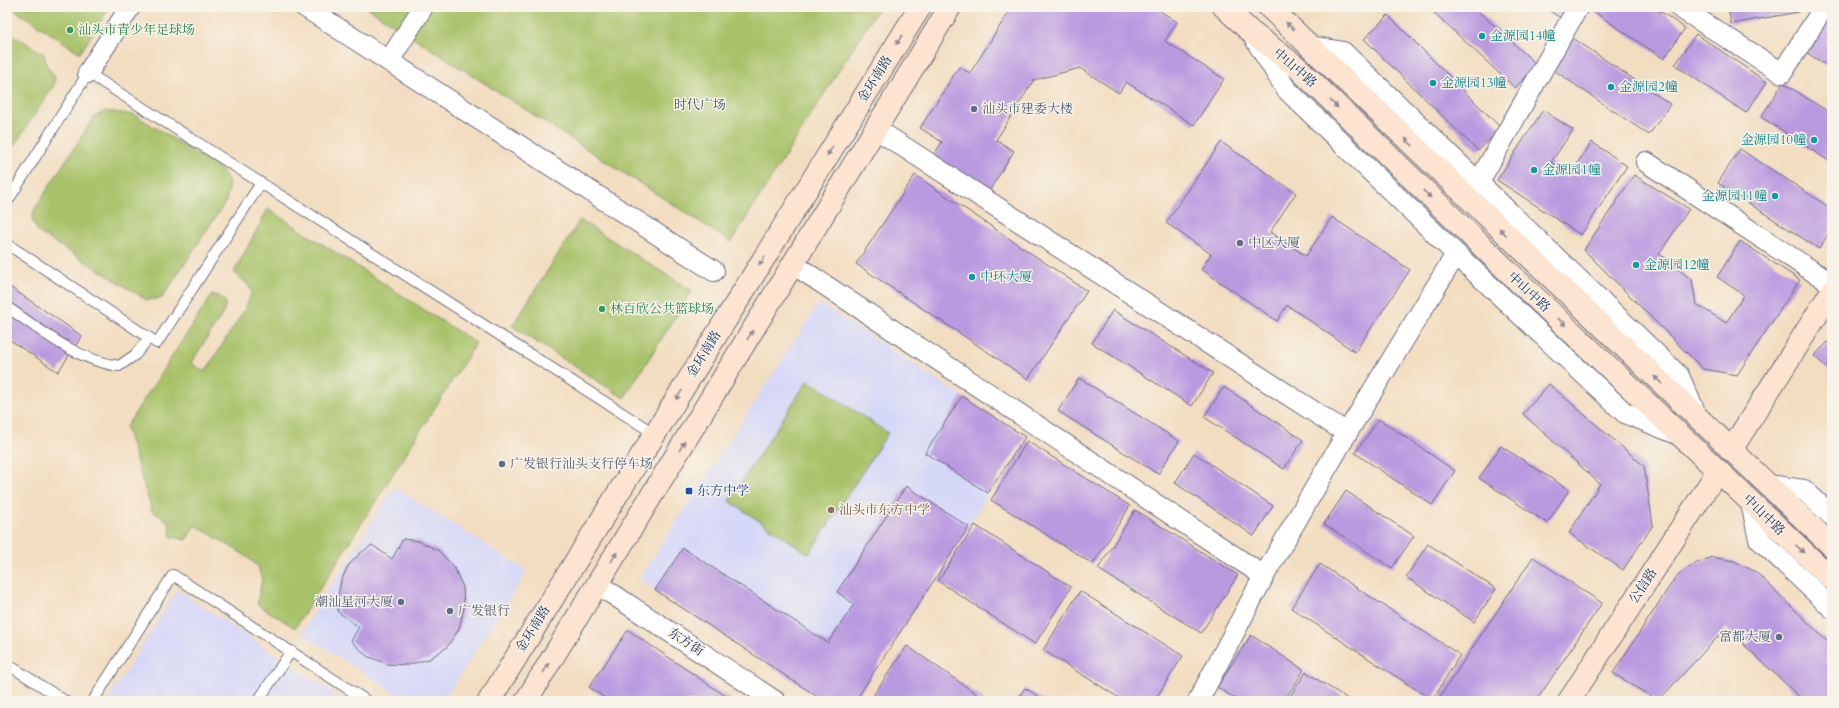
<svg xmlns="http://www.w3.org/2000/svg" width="1839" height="708" viewBox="0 0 1839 708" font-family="Cardo,'Noto Serif SC',serif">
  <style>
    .built { fill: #d6d8f8 }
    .green { fill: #a8c269; stroke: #627864 }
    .building { fill: #b999e0 }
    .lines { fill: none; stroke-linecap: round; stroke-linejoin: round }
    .lane-casing { stroke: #676c80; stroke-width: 12 }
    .street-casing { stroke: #676c80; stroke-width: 22 }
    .secondary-casing { stroke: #676c80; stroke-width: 24 }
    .lane { stroke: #fff; stroke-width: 10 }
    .street { stroke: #fff; stroke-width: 20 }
    .secondary { stroke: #fde4d0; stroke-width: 22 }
    .oneway { fill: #8c8a97 }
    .leisure-dot { fill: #2e9e5b; stroke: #f7f3e8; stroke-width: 1.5 }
    .culture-dot { fill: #0f9aa8; stroke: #f7f3e8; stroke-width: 1.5 }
    .service-dot { fill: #5c6f8a; stroke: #f7f3e8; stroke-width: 1.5 }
    .transit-dot { fill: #1a4fb4; stroke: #f7f3e8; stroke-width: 1.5 }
    .education-dot { fill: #8d6e63; stroke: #f7f3e8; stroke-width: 1.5 }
    .labels { text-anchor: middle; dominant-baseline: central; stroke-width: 3; stroke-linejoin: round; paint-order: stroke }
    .leisure-label { font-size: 13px; fill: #27864d; stroke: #f7f3e8; text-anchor: start }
    .culture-label { font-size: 13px; fill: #0d838f; stroke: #f7f3e8; text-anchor: start }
    .street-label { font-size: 13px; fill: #1b2f5e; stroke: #f7f3e8 }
    .park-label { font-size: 13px; fill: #3e5461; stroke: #f7f3e8 }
    .service-label { font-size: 13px; fill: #4e5e75; stroke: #f7f3e8; text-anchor: start }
    .transit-label { font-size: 13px; fill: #164399; stroke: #f7f3e8; text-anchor: start }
    .education-label { font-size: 13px; fill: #785e54; stroke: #f7f3e8; text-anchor: start }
  </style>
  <rect width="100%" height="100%" fill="#f7f3e8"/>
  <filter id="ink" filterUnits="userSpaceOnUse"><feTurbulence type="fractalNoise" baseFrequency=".025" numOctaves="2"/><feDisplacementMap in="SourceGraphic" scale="8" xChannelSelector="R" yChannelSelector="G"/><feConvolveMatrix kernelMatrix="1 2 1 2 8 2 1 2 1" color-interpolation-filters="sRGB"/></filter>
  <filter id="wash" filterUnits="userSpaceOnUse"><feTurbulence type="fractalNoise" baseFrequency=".012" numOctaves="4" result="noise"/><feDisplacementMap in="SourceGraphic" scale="16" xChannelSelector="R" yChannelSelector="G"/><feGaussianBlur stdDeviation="0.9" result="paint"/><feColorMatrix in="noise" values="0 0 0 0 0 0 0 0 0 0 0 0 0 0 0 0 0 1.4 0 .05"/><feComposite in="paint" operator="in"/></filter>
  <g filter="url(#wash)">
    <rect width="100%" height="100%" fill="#f3ddc0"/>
    <g class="built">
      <polygon points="819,303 1025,437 988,493 969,527 855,701 824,701 639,579"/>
      <polygon points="394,487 527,571 444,701 407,701 301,633"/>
      <polygon points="177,590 346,701 107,701"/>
    </g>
    <g class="green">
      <polygon points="10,7 110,7 80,53"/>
      <polygon points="366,7 879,7 731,242"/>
      <polygon points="7,31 44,54 47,66 55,77 53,87 7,156"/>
      <path d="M105 111 135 115 218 167C231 180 230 183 226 201L162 298 147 300 38 232 32 219 34 210 94 117Z"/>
      <polygon points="268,209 476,343 295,628 257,604 262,580 258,566 243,554 195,525 186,540 171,537 169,522 152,511 126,427 212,295 220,296 226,302 223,313 191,363 205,372 245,309 252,292 248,285 234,272"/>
      <polygon points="580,220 692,291 624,398 512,326"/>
      <polygon points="808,380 888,433 809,554 729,501"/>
    </g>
    <g id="blocks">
      <g class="building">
        <polygon points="1012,7 1154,7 1177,22 1165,41 1224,79 1194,125 1126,82 1119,93 1080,68 1034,80 996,140 1014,151 986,196 930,161 942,142 920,128 959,67 970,73"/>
        <polygon points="1428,7 1474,7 1537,65 1515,88"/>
        <polygon points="1543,7 1568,7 1561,18"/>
        <polygon points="1597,7 1654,7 1685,28 1664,59 1594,12"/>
        <polygon points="1728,7 1802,7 1799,12 1731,24"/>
        <polygon points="1388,15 1501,128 1478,151 1364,39"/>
        <polygon points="1827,17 1832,21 1832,69 1804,51"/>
        <polygon points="1696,34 1767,82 1746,113 1675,65"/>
        <polygon points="1573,38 1670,104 1649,135 1552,69"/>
        <polygon points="1783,83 1832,114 1832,163 1761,117"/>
        <polygon points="1543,110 1573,130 1551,162 1570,174 1592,142 1627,166 1581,235 1497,180"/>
        <polygon points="1221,142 1296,193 1270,232 1306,256 1332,217 1410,270 1355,352 1287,305 1277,321 1201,269 1211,254 1166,223"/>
        <polygon points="1740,149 1832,209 1832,228 1819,249 1718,183"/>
        <polygon points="915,175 1087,291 1028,379 856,264"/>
        <polygon points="1634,175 1689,209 1659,254 1692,280 1696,304 1726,323 1744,295 1717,277 1740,241 1800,280 1737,375 1703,369 1584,250"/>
        <polygon points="7,285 82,336 58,372 7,338"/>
        <polygon points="1113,310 1213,373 1192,406 1092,343"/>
        <polygon points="1832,338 1832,373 1814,356"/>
        <polygon points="1079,378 1179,441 1158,474 1058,411"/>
        <polygon points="1549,384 1644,466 1653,525 1623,570 1569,533 1600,484 1523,414"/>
        <polygon points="1224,387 1303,440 1284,469 1204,417"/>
        <polygon points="962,396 1025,437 988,493 925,453"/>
        <polygon points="1379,419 1455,471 1432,505 1355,453"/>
        <polygon points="1027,441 1130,506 1093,564 991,500"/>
        <polygon points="1501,446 1569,490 1547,523 1479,478"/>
        <polygon points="1194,453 1273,506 1254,536 1175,483"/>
        <polygon points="906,486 969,527 855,701 824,701 655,590 683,548 828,643 854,604 837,592"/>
        <polygon points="1346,491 1414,536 1392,568 1324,524"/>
        <polygon points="1135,510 1238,575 1201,633 1098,569"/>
        <polygon points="975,525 1071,587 1035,644 938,581"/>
        <polygon points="403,539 419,541 439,551 454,567 463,587 464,608 459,629 447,647 429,659 408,665 387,664 367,656 351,641 359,627 338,612 338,596 341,581 348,566 359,554 372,545 392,559"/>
        <polygon points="1428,544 1496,589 1474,622 1406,577"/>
        <polygon points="1533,557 1602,603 1536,701 1437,701"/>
        <polygon points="1712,557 1734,561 1756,572 1832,646 1832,701 1804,701 1726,628 1658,701 1613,673 1675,578 1690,566"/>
        <polygon points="1320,564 1460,655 1432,700 1291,608"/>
        <polygon points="1080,591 1183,656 1154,701 1124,701 1043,650"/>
        <polygon points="628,630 730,699 729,701 609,701 589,687"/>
        <polygon points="1251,635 1304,670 1284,701 1239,701 1217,687"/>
        <polygon points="907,646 984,699 983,701 872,701 870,700"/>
        <polygon points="1306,672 1351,701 1287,701"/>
        <polygon points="1025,688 1046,701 1016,701"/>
      </g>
    </g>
  </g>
  <g filter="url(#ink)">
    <use href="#blocks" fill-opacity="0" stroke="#676c80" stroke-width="1"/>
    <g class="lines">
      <defs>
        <g id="lane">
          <polyline points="7,202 88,73 261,183"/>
          <polyline points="7,244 157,343 261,183 655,434"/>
          <path d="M7 307C42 331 76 360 119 366L135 355 149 338"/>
          <polyline points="7,664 65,701"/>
          <polyline points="93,701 173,575 367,701"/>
          <polyline points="258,701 291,651"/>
        </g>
        <g id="street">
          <polyline points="305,7 714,271"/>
          <polyline points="1679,7 1782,73 1824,7"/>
          <polyline points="1253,36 1286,89 1456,254 1625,413 1677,434"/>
          <polyline points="1310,46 1343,52 1679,376 1696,414"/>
          <polyline points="389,61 423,7"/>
          <polyline points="88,73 130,7"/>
          <polyline points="876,129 1347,433"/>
          <polyline points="1646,162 1832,284"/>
          <polyline points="1472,194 1578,7"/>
          <polyline points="793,264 1264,576 1347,433 1456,254"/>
          <polyline points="1768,485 1804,490 1832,516"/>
          <polyline points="1751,503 1759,539 1832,608"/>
          <polyline points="597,584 775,701"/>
          <polyline points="1198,701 1264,576"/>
        </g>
        <g id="secondary">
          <polyline points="1224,7 1251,32 1297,67 1521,284 1832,579"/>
          <polyline points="1269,7 1832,546"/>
          <polyline points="1731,450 1832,291"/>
          <polyline points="489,701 920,7"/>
          <polyline points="526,701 950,7"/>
          <polyline points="1569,701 1718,471"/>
        </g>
      </defs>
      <use href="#lane" class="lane-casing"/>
      <use href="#street" class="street-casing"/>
      <use href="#secondary" class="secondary-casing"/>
      <use href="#lane" class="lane"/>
      <use href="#street" class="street"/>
      <use href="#secondary" class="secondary"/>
    </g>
    <defs><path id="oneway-solid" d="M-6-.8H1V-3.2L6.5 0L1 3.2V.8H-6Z"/></defs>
    <g class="oneway">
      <use href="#oneway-solid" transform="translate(1290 26) rotate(-137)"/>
      <use href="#oneway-solid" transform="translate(899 40) rotate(122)"/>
      <use href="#oneway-solid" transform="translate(1334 104) rotate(44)"/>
      <use href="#oneway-solid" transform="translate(1409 142) rotate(-136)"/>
      <use href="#oneway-solid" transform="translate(830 151) rotate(122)"/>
      <use href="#oneway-solid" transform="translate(1427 194) rotate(44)"/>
      <use href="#oneway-solid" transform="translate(1503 232) rotate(-136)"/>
      <use href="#oneway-solid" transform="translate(762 261) rotate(122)"/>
      <use href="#oneway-solid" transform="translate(1562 322) rotate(43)"/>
      <use href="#oneway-solid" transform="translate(750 335) rotate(-59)"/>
      <use href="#oneway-solid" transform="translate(1658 380) rotate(-136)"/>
      <use href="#oneway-solid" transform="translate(679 395) rotate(122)"/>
      <use href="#oneway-solid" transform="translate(682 446) rotate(-59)"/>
      <use href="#oneway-solid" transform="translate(1800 549) rotate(43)"/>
      <use href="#oneway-solid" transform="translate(614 557) rotate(-59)"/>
      <use href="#oneway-solid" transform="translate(546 668) rotate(-59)"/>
    </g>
  </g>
  <g class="leisure-dot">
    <circle cx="70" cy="30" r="4"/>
    <circle cx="602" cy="309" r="4"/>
  </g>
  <g class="culture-dot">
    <circle cx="1482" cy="36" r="4"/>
    <circle cx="1433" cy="83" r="4"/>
    <circle cx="1611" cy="87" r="4"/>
    <circle cx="1814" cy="140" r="4"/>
    <circle cx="1534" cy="170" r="4"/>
    <circle cx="1775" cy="196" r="4"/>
    <circle cx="1636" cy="265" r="4"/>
    <circle cx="972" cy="277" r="4"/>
  </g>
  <g class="service-dot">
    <circle cx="974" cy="109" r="4"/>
    <circle cx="1240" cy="243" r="4"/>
    <circle cx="502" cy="464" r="4"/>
    <circle cx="401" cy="602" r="4"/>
    <circle cx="450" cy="611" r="4"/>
    <circle cx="1779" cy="637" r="4"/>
  </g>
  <rect class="transit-dot" x="685" y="487" width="8" height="8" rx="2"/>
  <circle class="education-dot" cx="831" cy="510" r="4"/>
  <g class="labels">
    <g class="leisure-label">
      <text x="78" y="30">汕头市青少年足球场</text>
      <text x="610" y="309">林百欣公共篮球场</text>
    </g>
    <g class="culture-label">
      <text x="1490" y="36">金源园14幢</text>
      <text x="1441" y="83">金源园13幢</text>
      <text x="1619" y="87">金源园2幢</text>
      <text x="1806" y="140" text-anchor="end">金源园10幢</text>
      <text x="1542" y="170">金源园1幢</text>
      <text x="1767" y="196" text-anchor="end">金源园11幢</text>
      <text x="1644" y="265">金源园12幢</text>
      <text x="980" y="277">中环大厦</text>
    </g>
    <g class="street-label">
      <text transform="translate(1295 68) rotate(41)">中山中路</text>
      <text transform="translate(875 79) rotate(-58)">金环南路</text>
      <text transform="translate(1529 292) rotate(43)">中山中路</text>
      <text transform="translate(704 354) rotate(-58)">金环南路</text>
      <text transform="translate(1764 515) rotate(44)">中山中路</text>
      <text transform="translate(1643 586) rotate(-57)">公信路</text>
      <text transform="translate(533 629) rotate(-58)">金环南路</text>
      <text transform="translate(686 642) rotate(33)">东方街</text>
    </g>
    <g class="park-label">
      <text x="700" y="105">时代广场</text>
    </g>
    <g class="service-label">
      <text x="982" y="109">汕头市建委大楼</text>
      <text x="1248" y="243">中区大厦</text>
      <text x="510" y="464">广发银行汕头支行停车场</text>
      <text x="393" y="602" text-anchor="end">潮汕星河大厦</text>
      <text x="458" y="611">广发银行</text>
      <text x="1771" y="637" text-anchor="end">富都大厦</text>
    </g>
    <g class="transit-label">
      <text x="697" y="491">东方中学</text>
    </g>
    <g class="education-label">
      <text x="839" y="510">汕头市东方中学</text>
    </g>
  </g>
  <rect width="1839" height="708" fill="none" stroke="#f7f3e8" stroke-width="24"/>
</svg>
